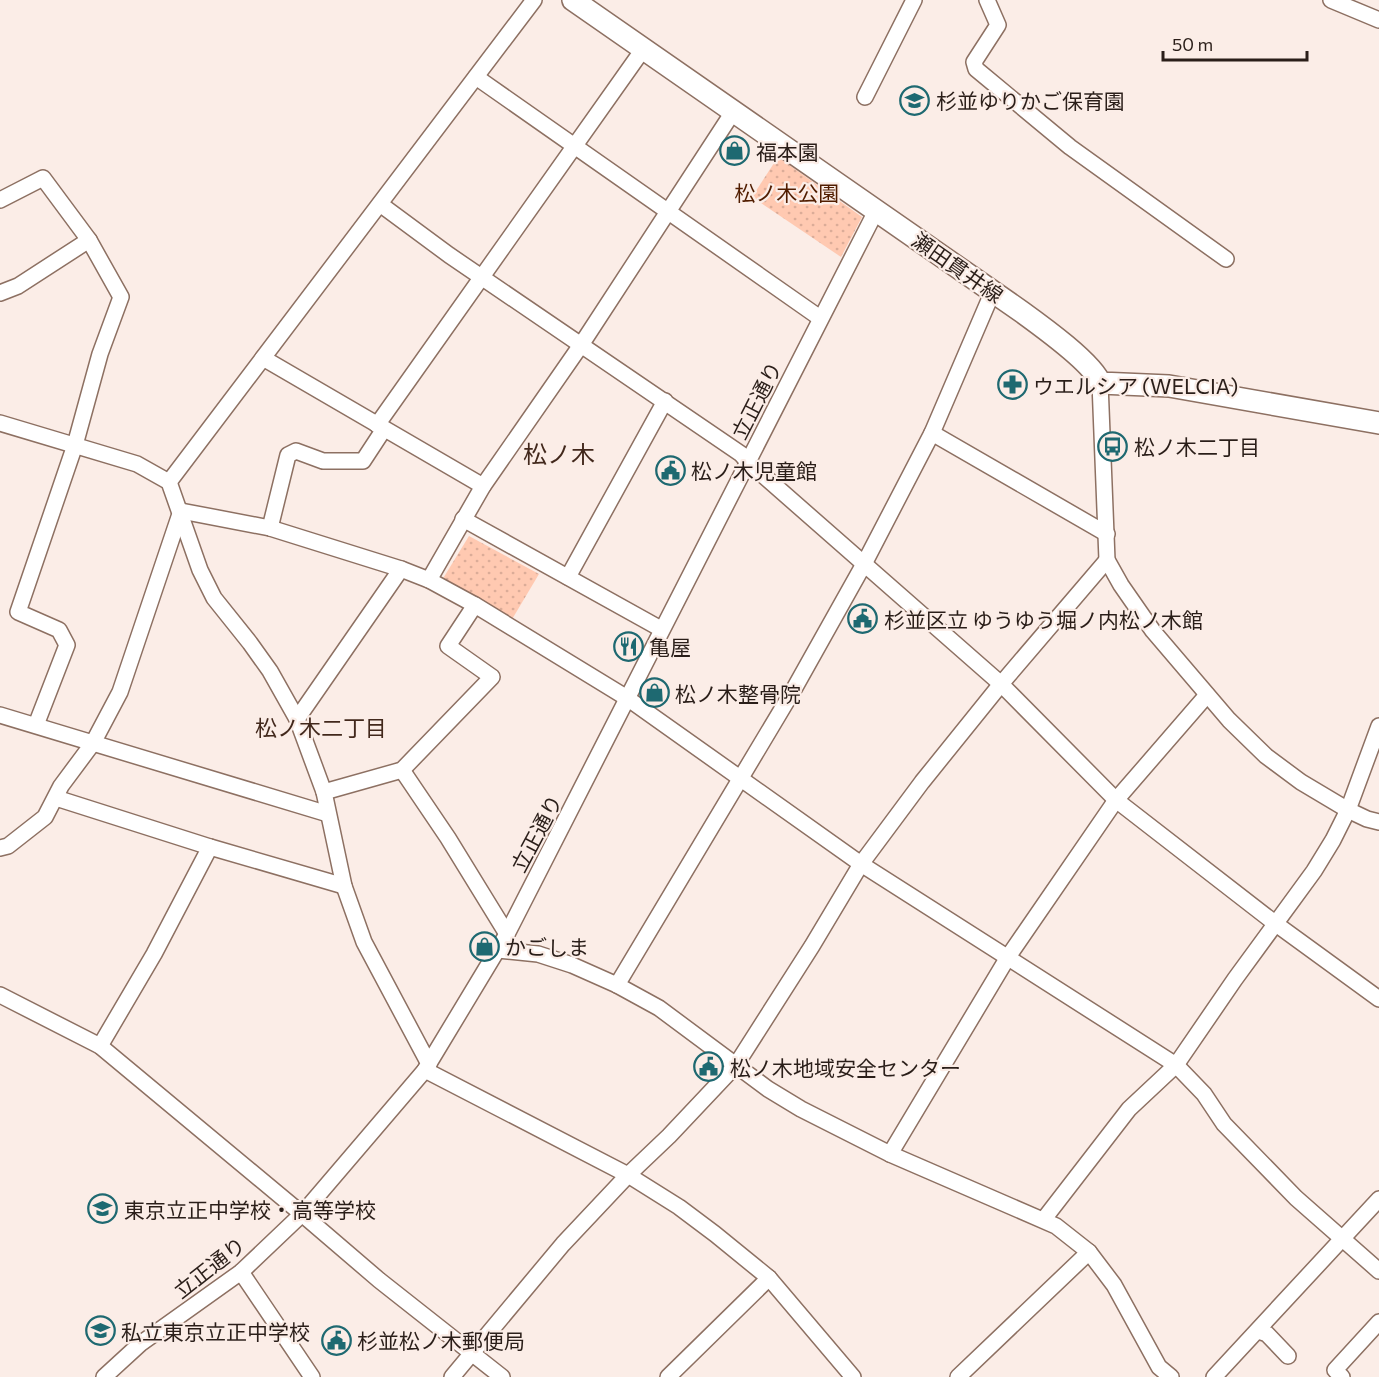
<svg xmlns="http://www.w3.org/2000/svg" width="1379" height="1377" viewBox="0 0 1379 1377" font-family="Commissioner,'Noto Sans JP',sans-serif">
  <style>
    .park { fill: url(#park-dots) }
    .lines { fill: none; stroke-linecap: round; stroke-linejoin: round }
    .street-casing { stroke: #8d7062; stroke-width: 18 }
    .secondary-casing { stroke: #8d7062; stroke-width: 24 }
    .street { stroke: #fff; stroke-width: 15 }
    .secondary { stroke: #fff; stroke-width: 21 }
    .labels { text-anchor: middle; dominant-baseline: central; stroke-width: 4.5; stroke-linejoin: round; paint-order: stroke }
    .poi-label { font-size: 21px; fill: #2a1e19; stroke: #fbede7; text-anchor: start }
    .park-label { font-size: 21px; fill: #511d00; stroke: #fbede7 }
    .street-label { font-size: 21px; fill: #2a1e19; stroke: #fbede7 }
    .neighbourhood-label { font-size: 22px; fill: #42281c; stroke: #fbede7 }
    .quarter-label { font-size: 24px; fill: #42281c; stroke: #fbede7 }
  </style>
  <defs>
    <pattern id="park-dots" width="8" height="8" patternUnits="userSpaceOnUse" patternTransform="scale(1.5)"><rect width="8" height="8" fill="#ffc9b1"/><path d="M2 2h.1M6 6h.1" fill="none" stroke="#dbac98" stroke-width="1.8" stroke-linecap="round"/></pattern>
  </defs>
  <rect width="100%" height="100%" fill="#fbede7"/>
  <g class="park">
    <polygon points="778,157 862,217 841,257 752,197"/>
    <polygon points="469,536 539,574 508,626 439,585"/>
  </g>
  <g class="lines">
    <defs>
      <g id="street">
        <polyline points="987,0 998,25 974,62 976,69 1070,147 1226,259"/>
        <polyline points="1331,0 1379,20"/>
        <polyline points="476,77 820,318"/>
        <polyline points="865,97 914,0"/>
        <polyline points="0,200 43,178 89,240 121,297 100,354 75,445 18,612 59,630 67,645 36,725"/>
        <polyline points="380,204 449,255 741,454 748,462 1001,684 1116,800 1276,924 1379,999"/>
        <polyline points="0,293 18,286 89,240"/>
        <polyline points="263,358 483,486"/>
        <polyline points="1100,383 1107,560 1121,585 1153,631 1229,720 1266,756 1301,782 1348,810 1367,819 1379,822"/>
        <polyline points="0,423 137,464 169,482 200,570 214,598 250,643 270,671 297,719 324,792 344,886 364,942 429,1064"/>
        <polyline points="377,425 644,48"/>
        <polyline points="932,433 1107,534"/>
        <polyline points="169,482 534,0"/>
        <polyline points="181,511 270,528 401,569 429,580 475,605 627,698 861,864 1176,1065 1204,1094 1224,1124 1296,1198 1379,1271"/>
        <polyline points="463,519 661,629"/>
        <polyline points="270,528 288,455 296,451 323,461 363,461 384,429"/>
        <polyline points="568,577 665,401"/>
        <polyline points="429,580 483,486 581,345 733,112"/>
        <polyline points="0,715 328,814"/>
        <polyline points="297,719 401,569"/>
        <polyline points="402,770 448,838 507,934"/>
        <polyline points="324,792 402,770 492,677 448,646 475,605"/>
        <polyline points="56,798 210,847 344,886"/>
        <polyline points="0,848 8,846 45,817 61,786 93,743 120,692 181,511"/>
        <polyline points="498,950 538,954 572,965 617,985 659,1008 768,1089 801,1109 890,1154 1056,1226 1089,1252 1114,1285 1159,1367 1171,1377"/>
        <polyline points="617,985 794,689 864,564 932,433 993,291"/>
        <polyline points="0,995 100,1046 302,1214 379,1280 502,1377"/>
        <polyline points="100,1046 154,954 210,847"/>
        <polyline points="425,1070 628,1175 679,1207 715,1234 769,1278 853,1377"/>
        <polyline points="890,1154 1008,957 1116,800 1207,695"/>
        <polyline points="1044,1219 1129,1109 1176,1065 1235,979 1314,871 1333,840 1348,810 1379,726"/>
        <polyline points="241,1272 312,1377"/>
        <polyline points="1258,1331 1267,1334 1288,1356"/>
        <polyline points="104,1377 140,1344 241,1272 302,1214 425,1070 507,934 876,211"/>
        <polyline points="452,1377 563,1244 628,1175 669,1136 736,1065 812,946 861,864 922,782 1001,684 1107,560"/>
        <polyline points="668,1377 769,1278"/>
        <polyline points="958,1377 1089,1252"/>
        <polyline points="1214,1377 1379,1199"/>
        <polyline points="1342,1377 1335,1370 1379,1322"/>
      </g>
      <path id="secondary" d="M573 0 1022 312C1040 325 1094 364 1100 383L1169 386 1379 423"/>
    </defs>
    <use href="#street" class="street-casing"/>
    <use href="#secondary" class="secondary-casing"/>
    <use href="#street" class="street"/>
    <use href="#secondary" class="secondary"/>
  </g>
  <defs>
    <symbol id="school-ring" viewBox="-11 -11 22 22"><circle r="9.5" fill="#fbede7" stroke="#1e6971" stroke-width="1.5"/><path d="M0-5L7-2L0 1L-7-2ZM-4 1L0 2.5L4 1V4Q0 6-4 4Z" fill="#1e6971"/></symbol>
    <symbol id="shop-ring" viewBox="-11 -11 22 22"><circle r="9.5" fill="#fbede7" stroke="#1e6971" stroke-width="1.5"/><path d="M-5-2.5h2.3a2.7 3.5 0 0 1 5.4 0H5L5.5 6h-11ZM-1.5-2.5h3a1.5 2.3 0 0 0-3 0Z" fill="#1e6971"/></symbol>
    <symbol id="pharmacy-ring" viewBox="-11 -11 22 22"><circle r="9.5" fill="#fbede7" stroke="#1e6971" stroke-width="1.5"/><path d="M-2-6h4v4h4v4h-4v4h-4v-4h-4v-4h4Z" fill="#1e6971"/></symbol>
    <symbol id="bus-ring" viewBox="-11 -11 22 22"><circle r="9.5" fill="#fbede7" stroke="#1e6971" stroke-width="1.5"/><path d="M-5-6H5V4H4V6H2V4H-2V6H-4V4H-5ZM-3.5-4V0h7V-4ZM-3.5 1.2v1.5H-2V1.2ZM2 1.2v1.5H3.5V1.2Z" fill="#1e6971"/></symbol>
    <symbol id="civic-ring" viewBox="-11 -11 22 22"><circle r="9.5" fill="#fbede7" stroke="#1e6971" stroke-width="1.5"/><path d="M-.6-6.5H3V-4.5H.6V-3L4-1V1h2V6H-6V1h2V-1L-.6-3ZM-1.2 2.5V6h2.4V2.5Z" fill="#1e6971"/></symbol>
    <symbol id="restaurant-ring" viewBox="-11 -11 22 22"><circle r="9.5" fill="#fbede7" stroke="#1e6971" stroke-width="1.5"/><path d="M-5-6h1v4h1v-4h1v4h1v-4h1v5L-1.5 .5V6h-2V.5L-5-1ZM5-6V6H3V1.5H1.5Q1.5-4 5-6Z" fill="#1e6971"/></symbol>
  </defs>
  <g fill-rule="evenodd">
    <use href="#school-ring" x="898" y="84" width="33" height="33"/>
    <use href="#shop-ring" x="718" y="134" width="33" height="33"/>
    <use href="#pharmacy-ring" x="996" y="368" width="33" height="33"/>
    <use href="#bus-ring" x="1096" y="430" width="33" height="33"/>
    <use href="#civic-ring" x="654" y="454" width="33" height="33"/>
    <use href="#civic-ring" x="846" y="602" width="33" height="33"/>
    <use href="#restaurant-ring" x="612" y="630" width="33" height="33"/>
    <use href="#shop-ring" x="638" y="676" width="33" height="33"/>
    <use href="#shop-ring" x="468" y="930" width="33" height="33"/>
    <use href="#civic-ring" x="692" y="1050" width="33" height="33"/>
    <use href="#school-ring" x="86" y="1192" width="33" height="33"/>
    <use href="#school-ring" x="84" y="1314" width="33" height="33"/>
    <use href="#civic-ring" x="320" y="1324" width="33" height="33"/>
  </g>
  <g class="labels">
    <g class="poi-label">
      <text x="936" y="100">杉並ゆりかご保育園</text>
      <text x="756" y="151">福本園</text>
      <text x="1033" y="385">ウエルシア (WELCIA)</text>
      <text x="1134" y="446">松ノ木二丁目</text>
      <text x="691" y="470">松ノ木児童館</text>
      <text x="884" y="619">杉並区立 ゆうゆう堀ノ内松ノ木館</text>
      <text x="649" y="646">亀屋</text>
      <text x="675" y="693">松ノ木整骨院</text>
      <text x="505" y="946">かごしま</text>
      <text x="730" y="1067">松ノ木地域安全センター</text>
      <text x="124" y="1209">東京立正中学校・高等学校</text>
      <text x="121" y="1331">私立東京立正中学校</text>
      <text x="357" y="1340">杉並松ノ木郵便局</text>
    </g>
    <g class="park-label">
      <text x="787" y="192">松ノ木公園</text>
    </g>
    <g class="street-label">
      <text transform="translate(958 267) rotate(35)">瀬田貫井線</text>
      <text transform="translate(756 400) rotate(-63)">立正通り</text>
      <text transform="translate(536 833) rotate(-62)">立正通り</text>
      <text transform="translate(209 1267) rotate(-38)">立正通り</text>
    </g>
    <g class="neighbourhood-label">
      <text x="321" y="727">松ノ木二丁目</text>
    </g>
    <g class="quarter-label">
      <text x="559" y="453">松ノ木</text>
    </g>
  </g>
  <path d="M1163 51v9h144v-9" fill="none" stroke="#2a1e19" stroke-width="3"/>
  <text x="1172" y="51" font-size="18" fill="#2a1e19" stroke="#fbede7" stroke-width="4.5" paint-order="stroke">50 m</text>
</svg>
